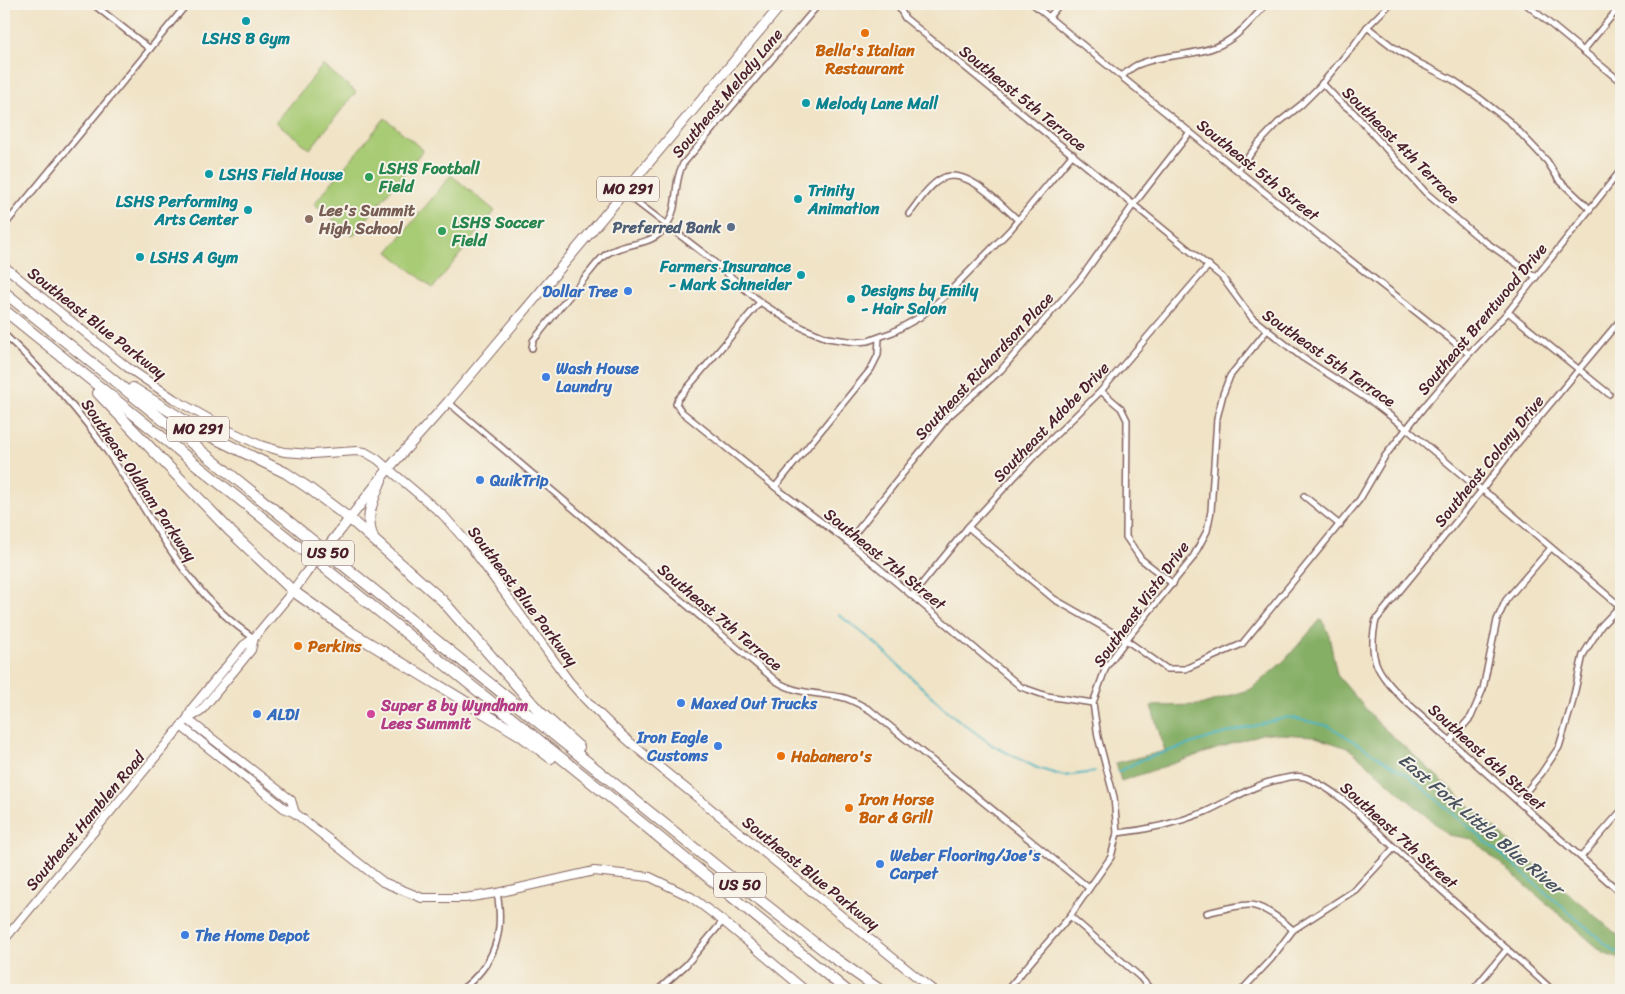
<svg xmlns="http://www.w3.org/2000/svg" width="1625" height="994" viewBox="0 0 1625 994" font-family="Sriracha,sans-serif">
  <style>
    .green { fill: #a8cb74; stroke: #797550 }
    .forest { fill: #86af66; stroke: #686748 }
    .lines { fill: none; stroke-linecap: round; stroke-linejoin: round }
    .stream { stroke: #44b3bf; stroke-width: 2 }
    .street-casing { stroke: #846461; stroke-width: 8 }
    .secondary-casing { stroke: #846461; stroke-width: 10 }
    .primary-casing { stroke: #846461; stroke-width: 11 }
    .highway-casing { stroke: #846461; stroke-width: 12 }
    .street { stroke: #fff; stroke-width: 5 }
    .secondary { stroke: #fff; stroke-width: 8 }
    .primary { stroke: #fff; stroke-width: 9 }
    .highway { stroke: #fff; stroke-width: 10 }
    .primary-bridge-casing { stroke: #846461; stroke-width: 11; stroke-linecap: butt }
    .primary-bridge { stroke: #fff; stroke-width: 9 }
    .culture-dot { fill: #0f9aa8; stroke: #f7f3e8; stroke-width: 2 }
    .food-dot { fill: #e8710a; stroke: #f7f3e8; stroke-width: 2 }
    .leisure-dot { fill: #2e9e5b; stroke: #f7f3e8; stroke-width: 2 }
    .education-dot { fill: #8d6e63; stroke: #f7f3e8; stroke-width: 2 }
    .service-dot { fill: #5c6f8a; stroke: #f7f3e8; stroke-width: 2 }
    .shop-dot { fill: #3f7fe0; stroke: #f7f3e8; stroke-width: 2 }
    .hotel-dot { fill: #d1479c; stroke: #f7f3e8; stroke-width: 2 }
    .labels { text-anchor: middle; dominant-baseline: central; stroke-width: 4; stroke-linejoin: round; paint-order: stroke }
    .shield { fill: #f7f3e8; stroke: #7e5f64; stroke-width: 1 }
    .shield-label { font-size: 15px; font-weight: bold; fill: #4a1f2b }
    .culture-label { font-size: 16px; font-weight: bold; fill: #0d838f; stroke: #f7f3e8; text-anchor: start }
    .food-label { font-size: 16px; font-weight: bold; fill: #c56008; stroke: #f7f3e8; text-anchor: start }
    .street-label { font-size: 16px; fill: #4a1f2b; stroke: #f7f3e8 }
    .leisure-label { font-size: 16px; font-weight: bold; fill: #27864d; stroke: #f7f3e8; text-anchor: start }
    .education-label { font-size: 16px; font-weight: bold; fill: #785e54; stroke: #f7f3e8; text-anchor: start }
    .service-label { font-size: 16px; font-weight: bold; fill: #4e5e75; stroke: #f7f3e8; text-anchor: end }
    .shop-label { font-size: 16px; font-weight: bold; fill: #366cbe; stroke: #f7f3e8; text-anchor: start }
    .hotel-label { font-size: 16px; font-weight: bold; fill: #b23c85; stroke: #f7f3e8; text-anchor: start }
    .water-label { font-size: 18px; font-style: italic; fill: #48535f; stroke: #f7f3e8 }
  </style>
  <rect width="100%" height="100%" fill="#f7f3e8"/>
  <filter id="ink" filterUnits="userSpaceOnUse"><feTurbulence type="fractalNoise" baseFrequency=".02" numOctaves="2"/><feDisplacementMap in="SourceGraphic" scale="10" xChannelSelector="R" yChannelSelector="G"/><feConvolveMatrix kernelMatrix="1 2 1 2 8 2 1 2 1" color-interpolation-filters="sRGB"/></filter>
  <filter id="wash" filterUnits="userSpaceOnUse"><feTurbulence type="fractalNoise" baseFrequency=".0096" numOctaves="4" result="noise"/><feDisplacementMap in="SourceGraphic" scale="20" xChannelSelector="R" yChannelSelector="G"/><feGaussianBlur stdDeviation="1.12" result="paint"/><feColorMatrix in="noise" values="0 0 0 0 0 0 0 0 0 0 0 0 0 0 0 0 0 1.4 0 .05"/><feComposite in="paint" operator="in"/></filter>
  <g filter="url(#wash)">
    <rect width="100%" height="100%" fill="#f0e3c6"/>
    <g class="green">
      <polygon points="323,65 356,92 310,149 276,122"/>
      <polygon points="385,118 423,150 353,236 314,204"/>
      <polygon points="451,175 495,211 433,288 388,252"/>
    </g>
    <polygon class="forest" points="1321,619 1328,631 1337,675 1377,722 1533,863 1621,938 1621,959 1605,954 1472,839 1448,835 1350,749 1313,736 1264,733 1121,781 1116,763 1165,751 1151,706 1200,705 1251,689 1284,661"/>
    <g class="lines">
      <g class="stream">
        <polyline points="839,615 873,641 948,712 992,745 1037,768 1064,776 1095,772"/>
        <polyline points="1118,772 1141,760 1215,736 1288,717 1329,726 1409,776 1614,951 1621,953"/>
      </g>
    </g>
  </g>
  <g filter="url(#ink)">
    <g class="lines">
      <defs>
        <g id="street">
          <polyline points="93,4 150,49"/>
          <polyline points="897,4 905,18 1222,277 1252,318 1303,358 1375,404 1407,429 1468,480 1492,497 1621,607"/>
          <path d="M1033 4C1122 78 1213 151 1303 223 1358 267 1414 309 1469 354"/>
          <polyline points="1526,4 1621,82"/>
          <polyline points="1049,17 1060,4"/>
          <polyline points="1367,27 1393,47 1419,63 1453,80 1478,97 1510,122 1547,161 1559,180 1590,209"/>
          <polyline points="1583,51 1621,5"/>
          <path d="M1122 76C1126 73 1132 67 1137 65 1164 53 1194 57 1220 45 1238 37 1253 19 1266 4"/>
          <polyline points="1322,83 1339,101 1353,112 1426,193 1477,236 1536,277"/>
          <polyline points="1238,170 1259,143 1278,123 1301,105 1320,86 1354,45 1367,27 1390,4"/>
          <polyline points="625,193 707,256 760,302 788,320 803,328 827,338 856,342 868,341 893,332 920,317 946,295 1010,230 1073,154"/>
          <path d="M909 214C918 203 928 186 941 179 966 165 1001 205 1018 220"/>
          <polyline points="4,226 187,4"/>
          <polyline points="760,302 678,399 676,404 682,412 780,491 848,542 1021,687 1047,696 1093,703"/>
          <polyline points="1508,312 1609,394"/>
          <path d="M1621 319 1516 445 1482 490 1376 620C1367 659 1377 672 1403 699L1621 893"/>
          <path d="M4 334C43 371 79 410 109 454 154 519 186 594 254 638"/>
          <path d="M532 348 533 341C551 318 570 295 589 273 595 266 601 256 610 252 630 241 653 247 667 225 680 205 672 185 683 164L819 4"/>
          <polyline points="1101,391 1121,408 1127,420 1126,537 1141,559 1173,584"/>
          <path d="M448 402 776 681C796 694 818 693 841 697 851 699 861 705 870 710L1089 888"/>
          <polyline points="775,487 871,369 878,355 879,338"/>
          <polyline points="1304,496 1340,525"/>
          <polyline points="968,527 1054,599 1126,640 1167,669 1185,669 1242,644 1360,499 1385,456 1423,408 1469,354 1508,312 1621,170"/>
          <polyline points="848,542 949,416 1001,370 1081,278 1134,204 1190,132"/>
          <polyline points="912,596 968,527 1033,457 1101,391 1209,265"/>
          <polyline points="1450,741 1471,717 1483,689 1497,620 1506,600 1551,548"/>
          <polyline points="1518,801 1541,774 1559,747 1572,704 1583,655 1601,626 1620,606"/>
          <path d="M1117 833C1148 830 1177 823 1205 812 1230 801 1254 784 1281 779 1288 777 1301 775 1307 778 1343 793 1367 823 1395 848 1447 896 1500 942 1552 990"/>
          <polyline points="1581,857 1621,811"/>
          <path d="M1207 913C1219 910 1240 904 1251 905 1267 908 1282 920 1293 930"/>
          <polyline points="1070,916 1140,977 1151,990"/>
          <path d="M461 990C494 965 505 934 497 893"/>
          <polyline points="658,990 686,965 723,921"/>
          <polyline points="1007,990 1070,916 1111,857 1117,833 1114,797 1098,737 1093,703 1106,667 1126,640 1192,559 1207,531 1211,511 1217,418 1223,394 1230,376 1268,329"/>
          <polyline points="1242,990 1271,959 1293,930 1355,890 1394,848"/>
          <polyline points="1473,990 1507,949"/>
        </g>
        <g id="secondary">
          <path d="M4 266 127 367 174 399 232 432 260 445 284 452 312 454 357 451 365 452 377 459 443 515 471 547 569 681C609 729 661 768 710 808 784 869 858 930 933 990"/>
          <polyline points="254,638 251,650 238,666 200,712 187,719 193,707 244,645 254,638 293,591"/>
          <polyline points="181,726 284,808 295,813 383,882 422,898 465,898 497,893 594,871 650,877 691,897 723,921 805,990"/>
          <polyline points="4,940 187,719 291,800 295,813"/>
        </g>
        <g id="primary">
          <polyline points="336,536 389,468 448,402 782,4"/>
          <polyline points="293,591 306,573"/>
        </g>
        <g id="highway">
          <polyline points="4,292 724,872 830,955 880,990"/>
          <polyline points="4,310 616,802 846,990"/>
          <polyline points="133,388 206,434 286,473 310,489 350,519 442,600 540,712 579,747"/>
          <polyline points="98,393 231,532 293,591 351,632 520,735 551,758"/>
          <path d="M373 538C364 517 373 500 381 480"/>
        </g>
      </defs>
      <use href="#street" class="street-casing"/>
      <use href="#secondary" class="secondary-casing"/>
      <use href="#primary" class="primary-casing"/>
      <use href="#highway" class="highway-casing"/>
      <use href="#street" class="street"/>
      <use href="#secondary" class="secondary"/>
      <use href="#primary" class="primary"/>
      <use href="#highway" class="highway"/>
      <defs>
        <polyline id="primary-bridge" points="306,573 336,536"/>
      </defs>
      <use href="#primary-bridge" class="primary-bridge-casing"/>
      <use href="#primary-bridge" class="primary-bridge"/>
    </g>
  </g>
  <g class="culture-dot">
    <circle cx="246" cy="21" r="5"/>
    <circle cx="806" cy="103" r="5"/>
    <circle cx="209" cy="174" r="5"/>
    <circle cx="798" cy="199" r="5"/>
    <circle cx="248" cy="210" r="5"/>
    <circle cx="140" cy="257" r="5"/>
    <circle cx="801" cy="275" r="5"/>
    <circle cx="851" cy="299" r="5"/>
  </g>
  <g class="food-dot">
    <circle cx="865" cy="33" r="5"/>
    <circle cx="298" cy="646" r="5"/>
    <circle cx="781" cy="756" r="5"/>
    <circle cx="849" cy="808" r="5"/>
  </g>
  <g class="leisure-dot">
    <circle cx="369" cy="177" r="5"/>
    <circle cx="442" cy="231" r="5"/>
  </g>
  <circle class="education-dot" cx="309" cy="219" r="5"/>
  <circle class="service-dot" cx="731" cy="227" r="5"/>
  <g class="shop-dot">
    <circle cx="628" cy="291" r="5"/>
    <circle cx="546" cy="377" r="5"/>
    <circle cx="480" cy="480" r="5"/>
    <circle cx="681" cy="703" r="5"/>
    <circle cx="257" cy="714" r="5"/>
    <circle cx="718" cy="746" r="5"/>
    <circle cx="880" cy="864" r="5"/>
    <circle cx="185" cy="935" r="5"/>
  </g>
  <circle class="hotel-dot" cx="371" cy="714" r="5"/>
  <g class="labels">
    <g class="shield">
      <rect x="597" y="176.5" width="62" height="25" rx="4"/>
      <rect x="167" y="416.5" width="62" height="25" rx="4"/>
      <rect x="302" y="540.5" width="52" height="25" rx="4"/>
      <rect x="714" y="872.5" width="52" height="25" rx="4"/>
    </g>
    <g class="shield-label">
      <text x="628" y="189">MO 291</text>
      <text x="198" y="429">MO 291</text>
      <text x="328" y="553">US 50</text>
      <text x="740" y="885">US 50</text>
    </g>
    <g class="culture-label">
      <text x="246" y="38" text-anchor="middle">LSHS B Gym</text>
      <text x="816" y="103">Melody Lane Mall</text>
      <text x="219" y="174">LSHS Field House</text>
      <text x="808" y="190">Trinity<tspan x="808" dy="18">Animation</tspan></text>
      <text x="238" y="201" text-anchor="end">LSHS Performing<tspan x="238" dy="18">Arts Center</tspan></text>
      <text x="150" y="257">LSHS A Gym</text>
      <text x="791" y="266" text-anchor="end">Farmers Insurance<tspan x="791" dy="18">- Mark Schneider</tspan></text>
      <text x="861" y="290">Designs by Emily<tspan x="861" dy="18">- Hair Salon</tspan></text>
    </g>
    <g class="food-label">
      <text x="865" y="50" text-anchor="middle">Bella's Italian<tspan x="865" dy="18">Restaurant</tspan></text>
      <text x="308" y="646">Perkins</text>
      <text x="791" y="756">Habanero's</text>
      <text x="859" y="799">Iron Horse<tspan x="859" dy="18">Bar &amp; Grill</tspan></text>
    </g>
    <g class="street-label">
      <text transform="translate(727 93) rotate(-50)">Southeast Melody Lane</text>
      <text transform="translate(1023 98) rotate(39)">Southeast 5th Terrace</text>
      <text transform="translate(1401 145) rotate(45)">Southeast 4th Terrace</text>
      <text transform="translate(1258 170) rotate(39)">Southeast 5th Street</text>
      <text transform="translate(1482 319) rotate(-50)">Southeast Brentwood Drive</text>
      <text transform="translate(97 323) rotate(38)">Southeast Blue Parkway</text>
      <text transform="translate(1329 358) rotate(35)">Southeast 5th Terrace</text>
      <text transform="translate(984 366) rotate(-47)">Southeast Richardson Place</text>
      <text transform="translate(1051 422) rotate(-46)">Southeast Adobe Drive</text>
      <text transform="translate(1489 461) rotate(-51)">Southeast Colony Drive</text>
      <text transform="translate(139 480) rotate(56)">Southeast Oldham Parkway</text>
      <text transform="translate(885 559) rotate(39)">Southeast 7th Street</text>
      <text transform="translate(523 596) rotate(53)">Southeast Blue Parkway</text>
      <text transform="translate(1141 604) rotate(-54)">Southeast Vista Drive</text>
      <text transform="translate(720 617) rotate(40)">Southeast 7th Terrace</text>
      <text transform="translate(1487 757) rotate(42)">Southeast 6th Street</text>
      <text transform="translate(85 821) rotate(-50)">Southeast Hamblen Road</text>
      <text transform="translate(1399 835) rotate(42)">Southeast 7th Street</text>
      <text transform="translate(811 873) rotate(39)">Southeast Blue Parkway</text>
    </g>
    <g class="leisure-label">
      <text x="379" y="168">LSHS Football<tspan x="379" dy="18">Field</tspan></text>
      <text x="452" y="222">LSHS Soccer<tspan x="452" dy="18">Field</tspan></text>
    </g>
    <g class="education-label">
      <text x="319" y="210">Lee's Summit<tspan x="319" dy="18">High School</tspan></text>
    </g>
    <g class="service-label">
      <text x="721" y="227">Preferred Bank</text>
    </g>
    <g class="shop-label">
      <text x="618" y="291" text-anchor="end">Dollar Tree</text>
      <text x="556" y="368">Wash House<tspan x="556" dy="18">Laundry</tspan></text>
      <text x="490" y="480">QuikTrip</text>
      <text x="691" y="703">Maxed Out Trucks</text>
      <text x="267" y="714">ALDI</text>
      <text x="708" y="737" text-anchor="end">Iron Eagle<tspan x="708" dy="18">Customs</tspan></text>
      <text x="890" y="855">Weber Flooring/Joe's<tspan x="890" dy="18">Carpet</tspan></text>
      <text x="195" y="935">The Home Depot</text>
    </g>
    <g class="hotel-label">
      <text x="381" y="705">Super 8 by Wyndham<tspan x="381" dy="18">Lees Summit</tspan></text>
    </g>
    <g class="water-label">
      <text transform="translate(1481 824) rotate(40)">East Fork Little Blue River</text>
    </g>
  </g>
  <rect width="1625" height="994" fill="none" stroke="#f7f3e8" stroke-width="20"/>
</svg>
